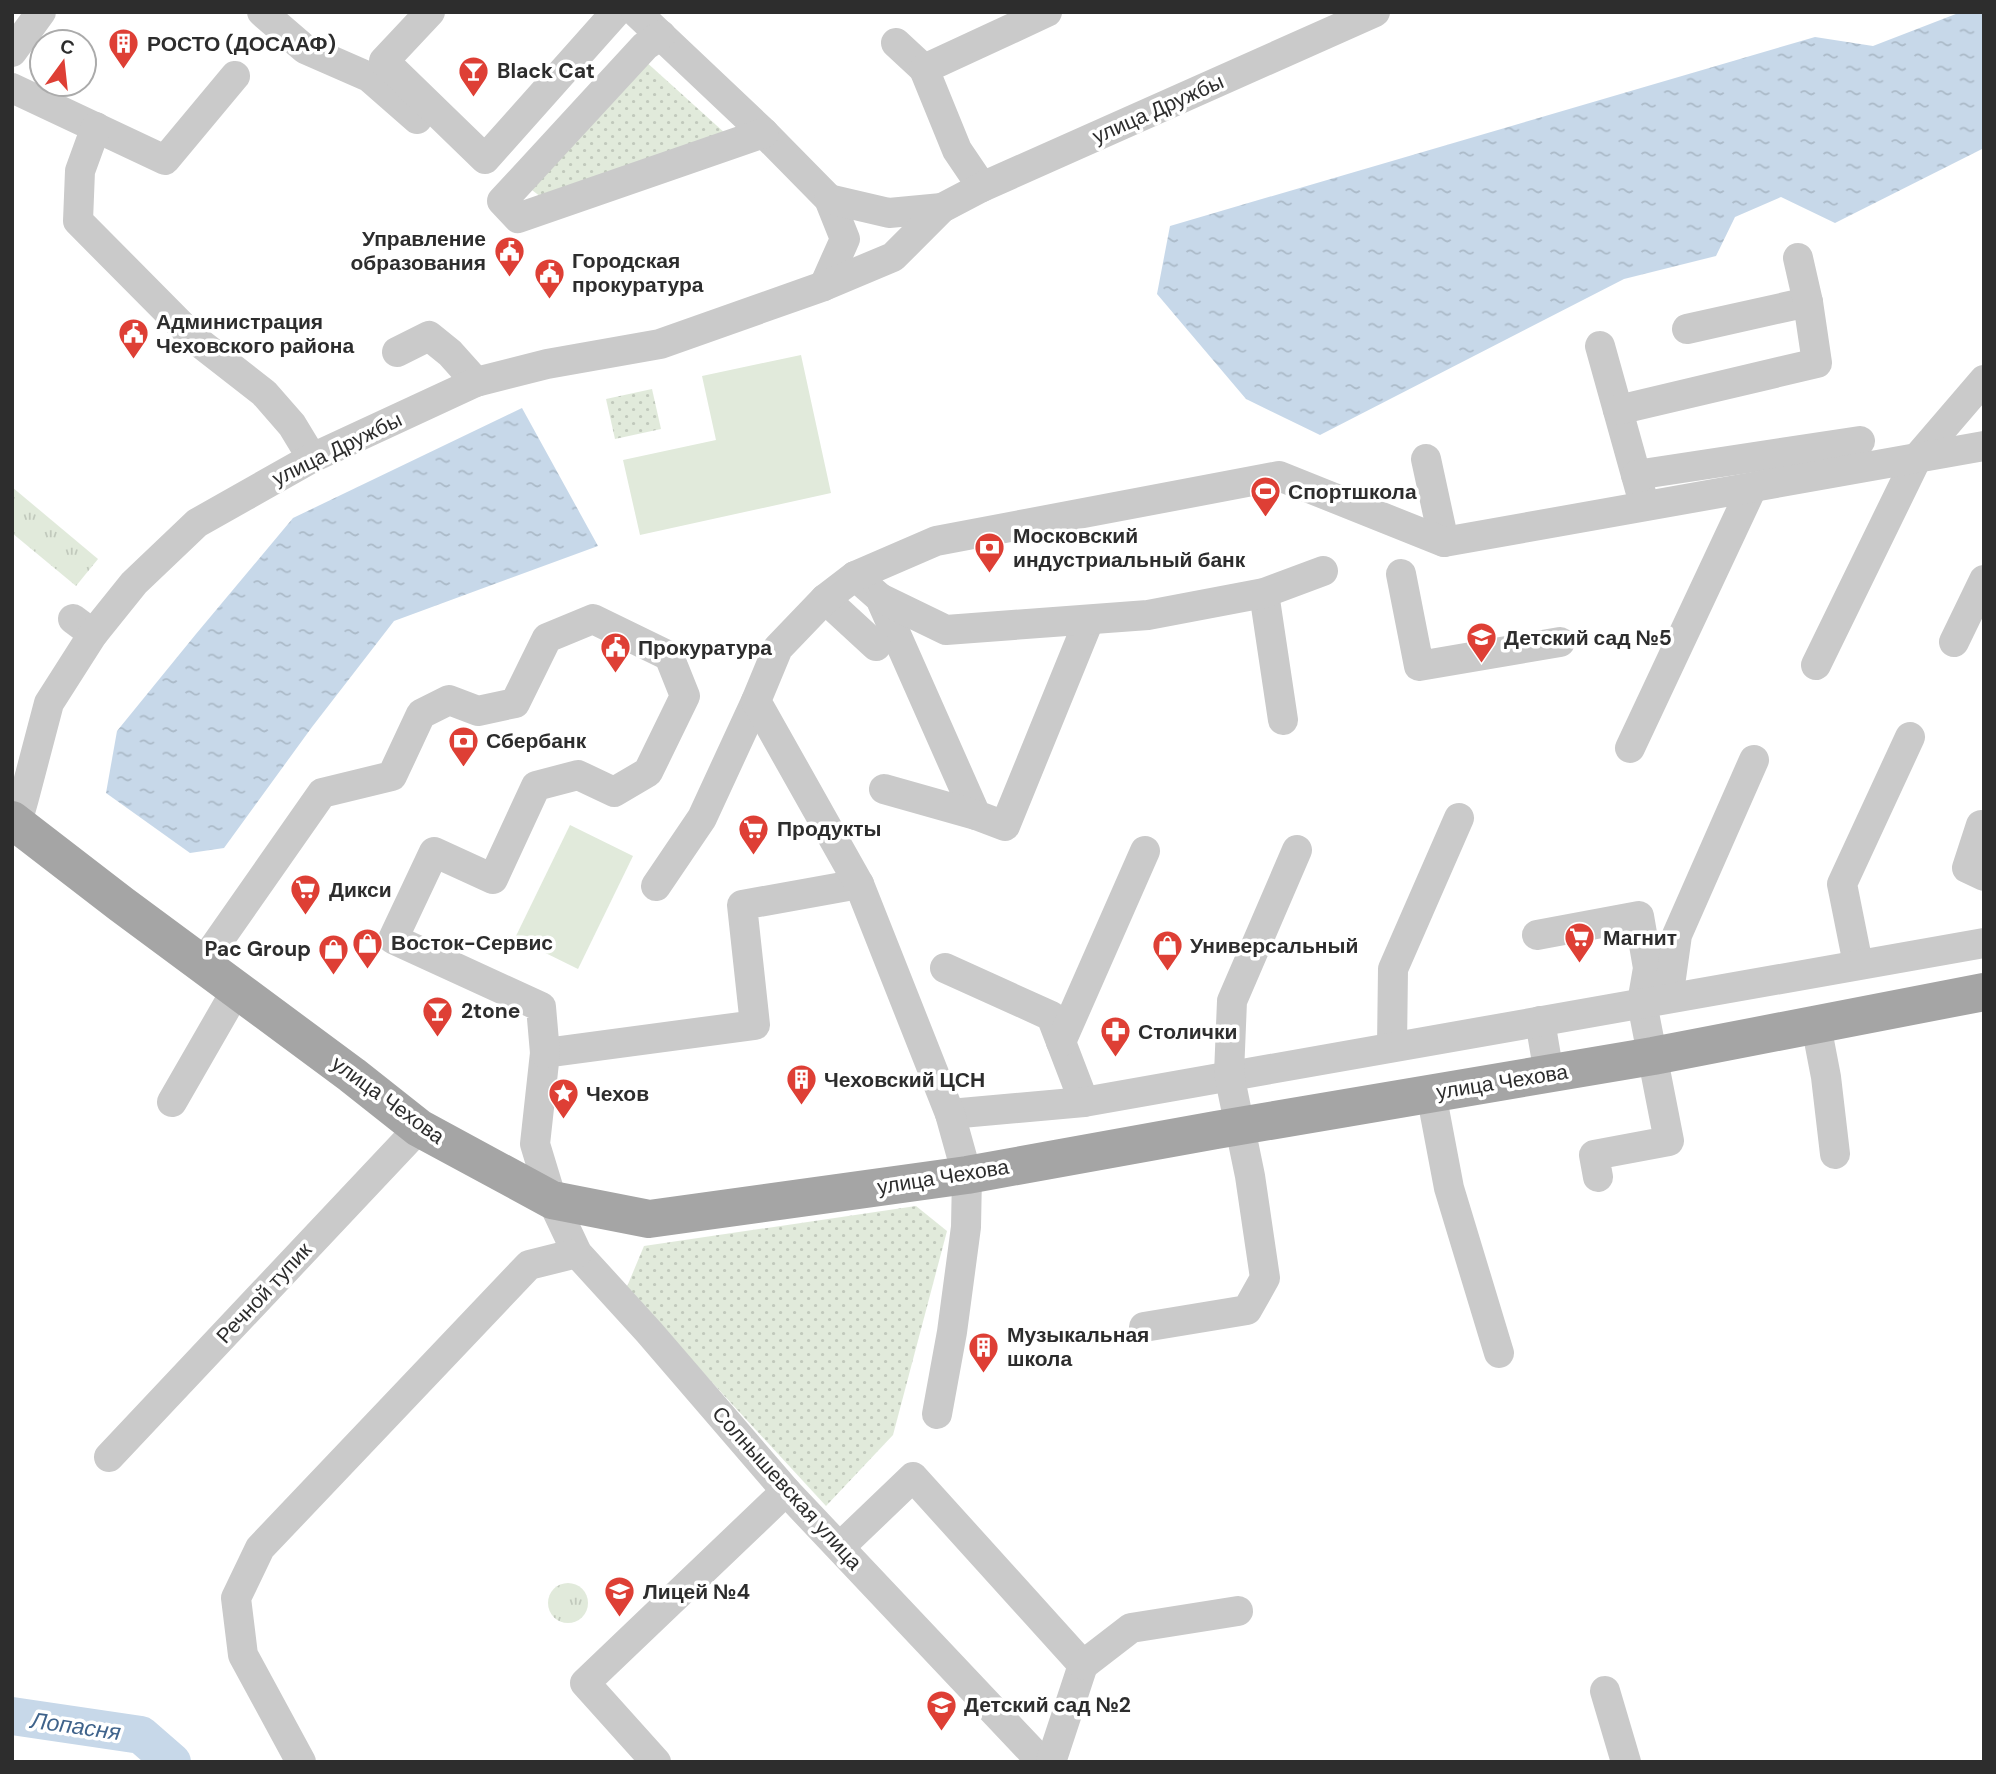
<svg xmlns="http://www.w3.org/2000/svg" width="1996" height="1774" viewBox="0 0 1996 1774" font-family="'DM Sans',sans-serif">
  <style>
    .grass { fill: url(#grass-tufts) }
    .park { fill: url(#park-dots) }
    .garden { fill: #e1eadb }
    .water { fill: url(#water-ripples) }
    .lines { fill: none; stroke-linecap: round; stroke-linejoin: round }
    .river { stroke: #c7d8e9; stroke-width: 38 }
    .minor { stroke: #cacaca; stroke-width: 30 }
    .major { stroke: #a5a5a5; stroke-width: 38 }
    .labels { text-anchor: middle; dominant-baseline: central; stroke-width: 7; stroke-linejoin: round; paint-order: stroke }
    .poi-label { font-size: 21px; font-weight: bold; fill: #2d2d2d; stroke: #fff; text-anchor: start }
    .street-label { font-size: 21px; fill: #2d2d2d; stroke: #fff }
    .water-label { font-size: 23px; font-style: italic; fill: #3f638b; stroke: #fff }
  </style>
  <defs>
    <pattern id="grass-tufts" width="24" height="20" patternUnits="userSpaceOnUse" patternTransform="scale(1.75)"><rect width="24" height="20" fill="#e1eadb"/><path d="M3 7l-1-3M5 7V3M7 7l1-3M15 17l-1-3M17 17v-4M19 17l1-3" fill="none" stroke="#c1c9bc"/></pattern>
    <pattern id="park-dots" width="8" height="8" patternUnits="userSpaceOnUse" patternTransform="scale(1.75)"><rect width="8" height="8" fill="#e1eadb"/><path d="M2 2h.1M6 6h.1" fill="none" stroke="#c1c9bc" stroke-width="1.8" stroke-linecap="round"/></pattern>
    <pattern id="water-ripples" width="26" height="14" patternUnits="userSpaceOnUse" patternTransform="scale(1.75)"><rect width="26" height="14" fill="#c7d8e9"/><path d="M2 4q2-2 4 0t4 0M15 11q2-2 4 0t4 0" fill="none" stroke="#abbac8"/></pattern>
  </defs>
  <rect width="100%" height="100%" fill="#fff"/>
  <g class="grass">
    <polygon points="12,487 98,559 76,586 12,533"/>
    <circle cx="568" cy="1603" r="20"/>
  </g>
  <g class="park">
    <polygon points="644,60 726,134 541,197 528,187"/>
    <polygon points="652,389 661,429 615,439 606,399"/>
    <polygon points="916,1206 947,1231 893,1435 826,1506 626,1289 644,1246"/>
  </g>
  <g class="garden">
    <polygon points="801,355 831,493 640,535 623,460 716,440 702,376"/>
    <polygon points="570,825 633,856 578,969 515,938"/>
  </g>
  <g class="water">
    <polygon points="1961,12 1981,12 1984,14 1984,148 1835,223 1781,197 1735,217 1716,256 1624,279 1320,435 1246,399 1157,294 1170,226 1815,37 1873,46"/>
    <polygon points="522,408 598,546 394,621 312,727 224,848 190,853 106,793 117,731 196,634 293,518"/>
  </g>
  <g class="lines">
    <polyline class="river" points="12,1716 141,1735 172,1762"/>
    <g class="minor">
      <polyline points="262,12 305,49 369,77 417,119"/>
      <polyline points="430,12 384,61 485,159 616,12"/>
      <polyline points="636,12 764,133 829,199 845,239 824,286"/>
      <polyline points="661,35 645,46 502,201 518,218 764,133"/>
      <polyline points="896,43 924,69"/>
      <polyline points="12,52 41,12"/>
      <polyline points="12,88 165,160 235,76"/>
      <polyline points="96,127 80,171 78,221 196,340 264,393 292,425 312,458"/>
      <polyline points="982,187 957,150 924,69 1047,12"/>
      <polyline points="829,199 889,213 942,208"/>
      <polyline points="1687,329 1808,302"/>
      <polyline points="1600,346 1641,493"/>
      <polyline points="397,352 429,336 450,353 476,382"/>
      <polyline points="1618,410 1817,363 1808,302 1798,258"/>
      <polyline points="1426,459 1444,542"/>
      <polyline points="1636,475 1860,441"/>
      <polyline points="1401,574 1419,666 1560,642"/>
      <polyline points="855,576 880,598 976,815 1005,826 1089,620"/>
      <polyline points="1264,593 1283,720"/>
      <polyline points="880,598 946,630 1148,615 1264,593 1323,571"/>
      <polyline points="825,599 876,646"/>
      <polyline points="73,619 93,634"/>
      <polyline points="1954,642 1984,580"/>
      <polyline points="1816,665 1917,458 1984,380"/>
      <polyline points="1630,748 1752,488"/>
      <polyline points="884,789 976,815"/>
      <polyline points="1981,825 1967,868 1984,876"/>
      <polyline points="12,828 17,823 24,798 49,703 93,634 134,583 197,523 312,458 476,382 547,364 660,344 824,286 893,257 942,208 982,187 1375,12"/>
      <polyline points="859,884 742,905 755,1025 545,1053 535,1144 552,1200 577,1253 649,1332 786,1491 1042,1762"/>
      <polyline points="656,886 702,818 756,701"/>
      <polyline points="1537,935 1639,916 1648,968 1642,1003 1669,1141 1594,1155 1598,1177"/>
      <polyline points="203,963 322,793 392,776 421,714 449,700 478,711 515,703 547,638 593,619 669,656 685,696 648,772 614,792 578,775 536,786 493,879 434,852 393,939 541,1007 545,1053"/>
      <polyline points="1858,964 1842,884 1910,737"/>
      <polyline points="945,968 1051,1016 1084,1102"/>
      <polyline points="1642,1003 1671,978 1677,935 1754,760"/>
      <polyline points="1540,1021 1549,1074"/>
      <polyline points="1816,1025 1826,1077 1835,1154"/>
      <polyline points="1061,1042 1145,851"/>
      <polyline points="1392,1047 1393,969 1459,818"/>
      <polyline points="1431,1093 1449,1188 1499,1353"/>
      <polyline points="172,1102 237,989"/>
      <polyline points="950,1114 1084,1102 1984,943"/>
      <polyline points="1144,1327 1247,1310 1265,1278 1250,1176 1229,1074 1232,1001 1297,850"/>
      <polyline points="937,1414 952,1332 966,1227 967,1175 950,1114 859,884 756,701 778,648 825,599 855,576 936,541 1279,476 1444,542 1984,446"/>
      <polyline points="109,1457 419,1128"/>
      <polyline points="840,1547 913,1477 1083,1665 1051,1762"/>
      <polyline points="1083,1665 1131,1628 1238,1611"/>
      <polyline points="1605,1691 1626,1762"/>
      <polyline points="301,1762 243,1655 236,1598 260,1548 529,1265 577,1253"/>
      <polyline points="656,1762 585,1683 786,1491"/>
    </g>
    <polyline class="major" points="12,820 121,904 352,1075 419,1128 552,1200 649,1219 967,1175 1216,1130 1653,1056 1984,992"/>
  </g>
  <defs>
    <symbol id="building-pin" viewBox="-11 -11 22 30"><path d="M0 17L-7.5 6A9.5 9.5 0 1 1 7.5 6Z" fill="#de3f35" stroke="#fff"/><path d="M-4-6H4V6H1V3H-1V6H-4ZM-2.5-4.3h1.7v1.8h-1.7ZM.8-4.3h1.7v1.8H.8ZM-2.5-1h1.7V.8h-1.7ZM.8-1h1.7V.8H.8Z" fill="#fff"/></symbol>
    <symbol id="bar-pin" viewBox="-11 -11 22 30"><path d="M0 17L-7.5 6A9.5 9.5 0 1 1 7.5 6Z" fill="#de3f35" stroke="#fff"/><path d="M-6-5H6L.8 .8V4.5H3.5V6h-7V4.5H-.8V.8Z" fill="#fff"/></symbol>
    <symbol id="civic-pin" viewBox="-11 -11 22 30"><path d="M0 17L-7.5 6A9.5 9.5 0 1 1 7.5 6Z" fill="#de3f35" stroke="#fff"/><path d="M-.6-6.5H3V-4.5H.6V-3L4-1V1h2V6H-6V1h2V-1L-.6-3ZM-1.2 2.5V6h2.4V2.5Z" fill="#fff"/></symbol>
    <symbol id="stadium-pin" viewBox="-11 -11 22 30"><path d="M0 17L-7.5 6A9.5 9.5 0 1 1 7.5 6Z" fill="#de3f35" stroke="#fff"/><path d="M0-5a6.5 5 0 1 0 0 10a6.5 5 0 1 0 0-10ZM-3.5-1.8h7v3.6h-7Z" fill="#fff"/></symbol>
    <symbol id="bank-pin" viewBox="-11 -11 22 30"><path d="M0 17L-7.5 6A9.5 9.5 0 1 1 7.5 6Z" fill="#de3f35" stroke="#fff"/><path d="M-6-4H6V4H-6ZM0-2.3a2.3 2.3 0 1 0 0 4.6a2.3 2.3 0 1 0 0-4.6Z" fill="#fff"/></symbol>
    <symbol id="school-pin" viewBox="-11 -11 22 30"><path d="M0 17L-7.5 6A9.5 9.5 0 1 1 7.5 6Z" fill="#de3f35" stroke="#fff"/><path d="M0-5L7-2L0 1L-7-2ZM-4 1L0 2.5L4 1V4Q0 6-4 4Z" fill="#fff"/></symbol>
    <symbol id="supermarket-pin" viewBox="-11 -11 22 30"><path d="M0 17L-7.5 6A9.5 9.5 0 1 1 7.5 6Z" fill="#de3f35" stroke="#fff"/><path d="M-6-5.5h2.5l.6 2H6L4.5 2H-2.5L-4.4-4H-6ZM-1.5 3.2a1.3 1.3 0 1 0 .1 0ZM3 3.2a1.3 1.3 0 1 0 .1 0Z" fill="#fff"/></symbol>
    <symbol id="shop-pin" viewBox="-11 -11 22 30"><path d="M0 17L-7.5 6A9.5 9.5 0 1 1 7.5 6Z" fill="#de3f35" stroke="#fff"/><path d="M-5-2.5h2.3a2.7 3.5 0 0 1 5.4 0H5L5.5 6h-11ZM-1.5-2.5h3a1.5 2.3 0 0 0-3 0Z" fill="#fff"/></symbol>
    <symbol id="pharmacy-pin" viewBox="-11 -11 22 30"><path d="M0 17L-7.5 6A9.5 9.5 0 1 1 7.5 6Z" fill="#de3f35" stroke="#fff"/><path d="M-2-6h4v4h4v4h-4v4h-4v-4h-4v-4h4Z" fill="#fff"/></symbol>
    <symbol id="sight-pin" viewBox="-11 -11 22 30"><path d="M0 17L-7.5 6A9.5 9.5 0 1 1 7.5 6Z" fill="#de3f35" stroke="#fff"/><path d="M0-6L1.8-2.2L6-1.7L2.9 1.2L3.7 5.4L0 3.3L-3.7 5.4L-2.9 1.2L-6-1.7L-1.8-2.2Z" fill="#fff"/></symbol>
  </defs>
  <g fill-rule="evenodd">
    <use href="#building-pin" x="106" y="26" width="35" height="47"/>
    <use href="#bar-pin" x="456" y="54" width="35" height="47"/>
    <use href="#civic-pin" x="492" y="234" width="35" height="47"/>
    <use href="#civic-pin" x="532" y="256" width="35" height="47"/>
    <use href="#civic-pin" x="116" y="316" width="35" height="47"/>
    <use href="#stadium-pin" x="1248" y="474" width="35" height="47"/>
    <use href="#bank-pin" x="972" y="530" width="35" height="47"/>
    <use href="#school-pin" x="1464" y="620" width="35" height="47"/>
    <use href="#civic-pin" x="598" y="630" width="35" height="47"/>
    <use href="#bank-pin" x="446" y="724" width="35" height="47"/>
    <use href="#supermarket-pin" x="736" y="812" width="35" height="47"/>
    <use href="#supermarket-pin" x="288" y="872" width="35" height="47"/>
    <use href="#supermarket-pin" x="1562" y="920" width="35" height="47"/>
    <use href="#shop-pin" x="350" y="926" width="35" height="47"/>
    <use href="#shop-pin" x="1150" y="928" width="35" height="47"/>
    <use href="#shop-pin" x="316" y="932" width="35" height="47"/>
    <use href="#bar-pin" x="420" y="994" width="35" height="47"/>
    <use href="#pharmacy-pin" x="1098" y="1014" width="35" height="47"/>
    <use href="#building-pin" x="784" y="1062" width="35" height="47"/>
    <use href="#sight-pin" x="546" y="1076" width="35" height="47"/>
    <use href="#building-pin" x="966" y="1330" width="35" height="47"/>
    <use href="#school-pin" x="602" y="1574" width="35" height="47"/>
    <use href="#school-pin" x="924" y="1688" width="35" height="47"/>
  </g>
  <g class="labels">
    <g class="poi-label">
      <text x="147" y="44">РОСТО (ДОСААФ)</text>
      <text x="497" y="71">Black Cat</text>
      <text x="486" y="239" text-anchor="end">Управление<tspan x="486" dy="24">образования</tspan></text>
      <text x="572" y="261">Городская<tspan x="572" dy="24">прокуратура</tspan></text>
      <text x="156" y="322">Администрация<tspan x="156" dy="24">Чеховского района</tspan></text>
      <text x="1288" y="492">Спортшкола</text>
      <text x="1013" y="536">Московский<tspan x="1013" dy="24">индустриальный банк</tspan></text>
      <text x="1504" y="638">Детский сад №5</text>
      <text x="638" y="648">Прокуратура</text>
      <text x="486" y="741">Сбербанк</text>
      <text x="777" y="829">Продукты</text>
      <text x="329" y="890">Дикси</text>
      <text x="1603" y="938">Магнит</text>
      <text x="391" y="943">Восток-Сервис</text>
      <text x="1190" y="946">Универсальный</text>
      <text x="311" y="949" text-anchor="end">Pac Group</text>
      <text x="461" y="1011">2tone</text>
      <text x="1138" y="1032">Столички</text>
      <text x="824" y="1080">Чеховский ЦСН</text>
      <text x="586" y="1094">Чехов</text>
      <text x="1007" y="1335">Музыкальная<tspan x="1007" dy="24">школа</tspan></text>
      <text x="643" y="1592">Лицей №4</text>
      <text x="964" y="1705">Детский сад №2</text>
    </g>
    <g class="street-label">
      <text transform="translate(1158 109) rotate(-24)">улица Дружбы</text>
      <text transform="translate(337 449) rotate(-26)">улица Дружбы</text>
      <text transform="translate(1502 1082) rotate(-9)">улица Чехова</text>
      <text transform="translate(388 1100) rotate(36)">улица Чехова</text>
      <text transform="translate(943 1177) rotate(-9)">улица Чехова</text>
      <text transform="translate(264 1293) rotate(-47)">Речной тупик</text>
      <text transform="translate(787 1488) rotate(48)">Солнышевская улица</text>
    </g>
    <g class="water-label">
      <text transform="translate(76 1726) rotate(8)">Лопасня</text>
    </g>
  </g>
  <rect width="1996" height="1774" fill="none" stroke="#2d2d2d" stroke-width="28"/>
  <g transform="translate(63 63) rotate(15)"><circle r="33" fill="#ffffff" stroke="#ababab" stroke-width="2"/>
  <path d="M0-5L12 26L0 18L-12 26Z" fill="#de3f35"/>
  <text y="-10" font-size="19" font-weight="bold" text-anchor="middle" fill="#2d2d2d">С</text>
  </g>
</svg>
